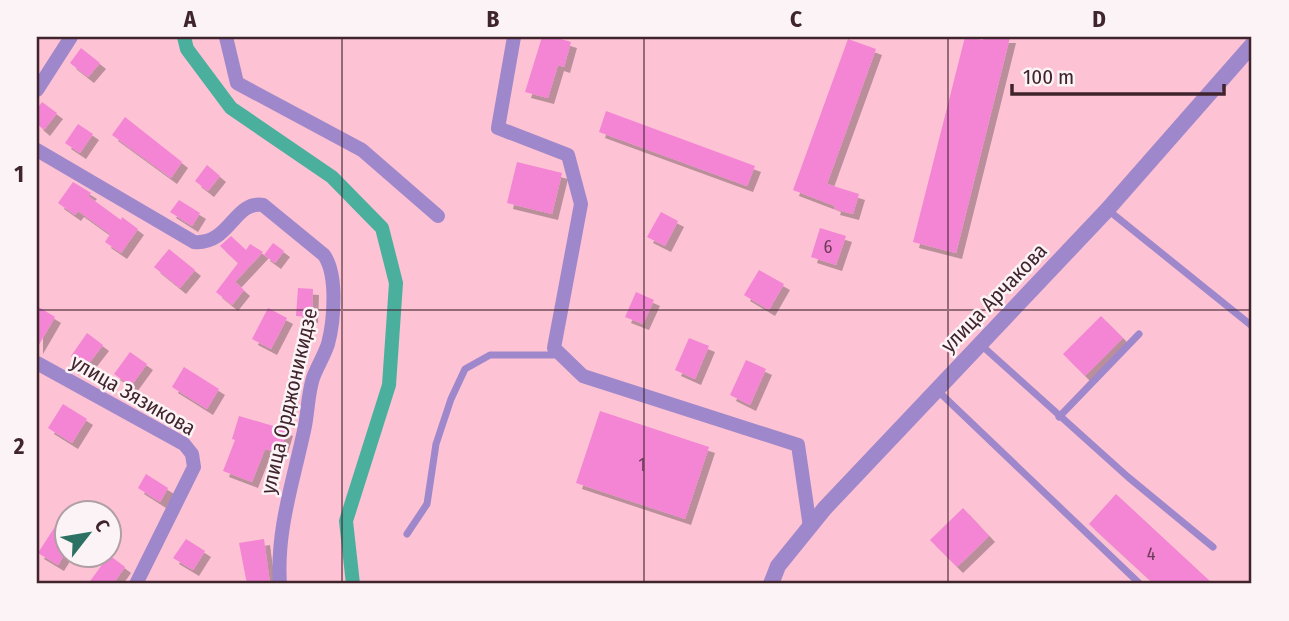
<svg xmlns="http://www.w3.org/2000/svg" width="1289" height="621" viewBox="0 0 1289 621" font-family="'Fira Sans Condensed',sans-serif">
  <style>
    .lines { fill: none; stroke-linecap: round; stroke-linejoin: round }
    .canal { stroke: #4ab09d; stroke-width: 14 }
    .building { fill: #f484d4; filter: url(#shadow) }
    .service { stroke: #9e87cb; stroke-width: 7 }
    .minor { stroke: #9e87cb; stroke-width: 14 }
    .tertiary { stroke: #9e87cb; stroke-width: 16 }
    .grid { fill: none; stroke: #40242d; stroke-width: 2; stroke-opacity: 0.55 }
    .labels { text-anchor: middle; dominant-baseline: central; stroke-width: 5; stroke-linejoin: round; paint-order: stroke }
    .number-label { font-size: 18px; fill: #6d3c57 }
    .street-label { font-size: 21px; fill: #40242d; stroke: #fbf3f5 }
    .neatline { fill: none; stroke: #40242d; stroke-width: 2.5 }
    .grid-label { font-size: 23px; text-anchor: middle; font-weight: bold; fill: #40242d }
  </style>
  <defs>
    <filter id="shadow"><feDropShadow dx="6" dy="6" stdDeviation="0" flood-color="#0004"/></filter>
  </defs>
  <rect width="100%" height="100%" fill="#fdc2d3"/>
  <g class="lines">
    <polyline class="canal" points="184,37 187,49 231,108 332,177 382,228 396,283 389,385 346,521 353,584"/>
  </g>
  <g class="building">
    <polygon points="542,37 554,37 571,42 564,67 558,65 548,98 525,92"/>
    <polygon points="965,37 983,40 984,37 1010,37 956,253 913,242"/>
    <polygon points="848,39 876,49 827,184 859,194 853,214 834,209 835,206 793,190"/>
    <polygon points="81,48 100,63 88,77 70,63"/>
    <polygon points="42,102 57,113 44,130 37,124 37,109"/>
    <polygon points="606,111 755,166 747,186 599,132"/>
    <polygon points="125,117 182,162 171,178 112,135"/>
    <polygon points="78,124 93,134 80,153 65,143"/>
    <polygon points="517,162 562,173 552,214 507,203"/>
    <polygon points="207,165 220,176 208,191 195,181"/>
    <polygon points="73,182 91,193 88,196 121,220 122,217 138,229 121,253 105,242 110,234 78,211 75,215 58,203"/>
    <polygon points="179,200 200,213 192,226 170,212"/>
    <polygon points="661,212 678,221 665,246 647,237"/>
    <polygon points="820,228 846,236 836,265 811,257"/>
    <polygon points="231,236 246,250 250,244 263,252 235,282 244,290 232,305 216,292 238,263 220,246"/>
    <polygon points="273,243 284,251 275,263 264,255"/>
    <polygon points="169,249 195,270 180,288 154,267"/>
    <polygon points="759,270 784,284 769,310 744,295"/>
    <polygon points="298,288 313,289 312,317 296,316"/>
    <polygon points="636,292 654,300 643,324 625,317"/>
    <polygon points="37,306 55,317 37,348"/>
    <polygon points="268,308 287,318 271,349 252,339"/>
    <polygon points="1101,316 1123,338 1085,376 1063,354"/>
    <polygon points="87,333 103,345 86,367 71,356"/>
    <polygon points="689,338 709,346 695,379 675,370"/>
    <polygon points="130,352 147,364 131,386 114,374"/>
    <polygon points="746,360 766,369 750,405 730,395"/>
    <polygon points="184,367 219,389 207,409 172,387"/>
    <polygon points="63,404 87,419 72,443 48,428"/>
    <polygon points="600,411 709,447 685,519 576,483"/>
    <polygon points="239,416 287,430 280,453 265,449 252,482 223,471 235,440 232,439"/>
    <polygon points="146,474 168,488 160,502 138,488"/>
    <polygon points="1116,494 1213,584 1154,584 1089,524"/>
    <polygon points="963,508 989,536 957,567 930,540"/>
    <polygon points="56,525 66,532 66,552 58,565 38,553"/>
    <polygon points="186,539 205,551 193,570 173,558"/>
    <polygon points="264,539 270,584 247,584 239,543"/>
    <polygon points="109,555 125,567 113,584 88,584"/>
  </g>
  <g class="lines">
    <g class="service">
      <polyline points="1108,210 1252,326"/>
      <polyline points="980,344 1128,477 1213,547"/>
      <polyline points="937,390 1140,584"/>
      <polyline points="1059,417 1139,334"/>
      <polyline points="407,534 427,504 436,444 451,399 465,369 490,355 560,355"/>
    </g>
    <g class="minor">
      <polyline points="226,37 237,83 362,150 438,216"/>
      <polyline points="514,37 498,128 568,155 581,204 554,348 583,376 798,445 810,527"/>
      <polyline points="37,90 71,37"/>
      <path d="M37 150 194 242C230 245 234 200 263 205L324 255C338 275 334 321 328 344 324 356 317 367 313 378 308 394 308 410 305 426 294 479 276 530 280 584"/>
      <polyline points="37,363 184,444 192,454 194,467 136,584"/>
    </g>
    <polyline class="tertiary" points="771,584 778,566 825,508 1107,210 1252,45"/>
  </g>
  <path class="grid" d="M342 37V584M644 37V584M948 37V584M37 310H1252"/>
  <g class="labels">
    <g class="number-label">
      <text x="828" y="247">6</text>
      <text x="642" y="465">1</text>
      <text x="1151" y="554">4</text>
    </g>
    <g class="street-label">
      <text transform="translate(994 298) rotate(-46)">улица Арчакова</text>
      <text transform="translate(133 395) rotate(30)">улица Зязикова</text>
      <text transform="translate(289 401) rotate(-77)">улица Орджоникидзе</text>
    </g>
  </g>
  <rect width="1289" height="621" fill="none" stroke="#fbf3f5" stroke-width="77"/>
  <g transform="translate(88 534) rotate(59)"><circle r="33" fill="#fbf3f5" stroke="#b0a0a5" stroke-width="2"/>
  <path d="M0-5L12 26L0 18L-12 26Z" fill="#2c7164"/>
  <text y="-10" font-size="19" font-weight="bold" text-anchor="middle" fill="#40242d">С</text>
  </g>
  <path d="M1012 84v10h212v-10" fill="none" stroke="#40242d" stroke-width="3.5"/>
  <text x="1023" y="84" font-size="21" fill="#40242d" stroke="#fbf3f5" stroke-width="5" paint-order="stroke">100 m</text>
  <rect x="38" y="38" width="1212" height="544" class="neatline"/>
  <g class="grid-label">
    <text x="190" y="27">A</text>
    <text x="493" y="27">B</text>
    <text x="796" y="27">C</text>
    <text x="1099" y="27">D</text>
    <text x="19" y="182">1</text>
    <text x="19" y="454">2</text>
  </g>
</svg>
